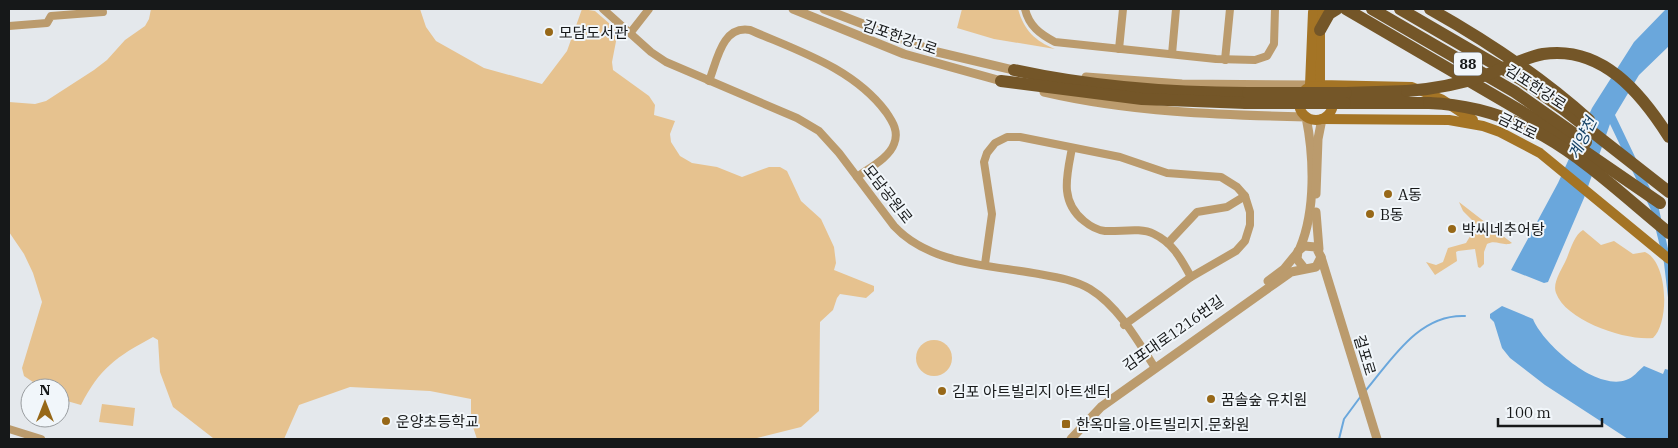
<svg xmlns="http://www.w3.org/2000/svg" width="1678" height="448" viewBox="0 0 1678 448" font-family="'IBM Plex Serif','Noto Sans KR',serif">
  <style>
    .green { fill: #e6c28f }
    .water { fill: #6aa7dc }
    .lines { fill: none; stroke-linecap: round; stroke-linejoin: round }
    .stream { stroke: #6aa7dc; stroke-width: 2 }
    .minor { stroke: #bb9b6d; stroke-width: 8 }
    .tertiary { stroke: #bb9b6d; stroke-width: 9 }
    .secondary { stroke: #a47425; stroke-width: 10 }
    .trunk { stroke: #745628; stroke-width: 12 }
    .trunk-bridge { stroke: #745628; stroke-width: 12 }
    .poi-dot { fill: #976818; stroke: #f1f6fa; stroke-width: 2 }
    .labels { text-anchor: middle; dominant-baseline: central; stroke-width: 4; stroke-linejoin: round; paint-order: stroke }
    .shield { fill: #f1f6fa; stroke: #585b5c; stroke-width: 1 }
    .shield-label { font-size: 14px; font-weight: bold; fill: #161819 }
    .poi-label { font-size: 15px; fill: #161819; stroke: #f1f6fa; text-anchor: start }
    .street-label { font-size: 15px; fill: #161819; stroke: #f1f6fa }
    .water-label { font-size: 16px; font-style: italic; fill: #144165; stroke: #f1f6fa }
  </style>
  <rect width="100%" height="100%" fill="#e4e8ec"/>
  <g class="green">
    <path d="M151 9H420L426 27 436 41 484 68 542 84 567 51 582 9 595 11 618 31 612 62 613 70 649 96 655 105 654 115 675 121 670 134 671 142 680 156 692 163 717 167 742 177 769 167H780L787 171 801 201 821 219 834 247 836 263 834 270 874 286V291L866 298 840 294 837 298 833 310 820 322 819 411 801 427 753 439H477L471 421V399L430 391 350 387 299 405 284 439 213 438 173 407 160 372 158 340 153 337C116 357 100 368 81 405L60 399V388H42L24 376 22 368 42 302 33 273 24 254 9 232V102L35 104 46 101 94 70 107 60 125 40 145 26 149 19Z"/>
    <path d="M962 9H1018C1024 30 1035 41 1055 49L994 39 957 28Z"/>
    <path d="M1459 202 1512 243C1503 247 1496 239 1487 244L1484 252V264L1480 268 1478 267 1475 249 1458 251 1456 252 1457 261 1435 275 1426 262 1436 265 1443 262 1448 248 1466 243 1477 225 1463 211Z"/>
    <path d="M1583 230 1601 245 1614 241 1633 254 1645 252C1668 262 1670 322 1653 338 1626 341 1566 321 1556 293 1552 283 1562 269 1566 260 1570 251 1574 235 1583 230Z"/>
    <circle cx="934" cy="358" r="18"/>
    <polygon points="102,404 135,408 133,426 99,422"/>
  </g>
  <g class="water">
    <polygon points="1666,9 1669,9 1669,46 1639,75 1615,115 1658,205 1669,253 1669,306 1664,263 1651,210 1610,124 1584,198 1548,282 1544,283 1511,270 1558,183 1592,108 1634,42"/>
    <path d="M1502 306 1533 319C1543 344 1596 391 1626 380 1633 378 1638 371 1644 366L1663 374 1665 369 1669 370V439H1628L1545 385 1510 358 1502 348 1494 322 1490 318V314Z"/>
  </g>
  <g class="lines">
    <g class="stream">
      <path d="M1366 390C1392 359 1419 314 1465 316"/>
      <polyline points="1339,439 1344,419 1361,396"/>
    </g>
    <g class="minor">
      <path d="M603 9 651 52 666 62 797 118 819 131 839 153 894 226C930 265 990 265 1039 274 1056 277 1075 280 1090 289 1118 306 1138 341 1155 368"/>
      <path d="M1025 9C1029 26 1040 34 1055 42L1216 59 1255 60 1267 56 1274 44 1275 9"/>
      <polyline points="9,26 47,23 51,16 103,12 102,9"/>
      <polyline points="631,32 649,9"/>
      <polyline points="1119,49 1123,9"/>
      <polyline points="1172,54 1176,9"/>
      <polyline points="1225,60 1230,9"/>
      <path d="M709 81C717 61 722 25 750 30 798 51 853 68 886 112 893 122 899 132 894 144 889 158 869 168 857 177"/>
      <path d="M1072 148C1067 175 1059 201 1084 221 1090 226 1097 230 1105 231 1121 232 1140 227 1154 234 1173 243 1181 259 1191 277"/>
      <polyline points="1168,243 1197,212 1227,207 1245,196"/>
      <polyline points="985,264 992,214 984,162 987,153 995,143 1007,137 1020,137 1120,157 1167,173 1221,177 1237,187 1245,196 1250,212 1250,225 1245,241 1236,251 1191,277 1124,325"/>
      <polyline points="9,429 41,439"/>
    </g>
    <g class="tertiary">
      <polyline points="793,9 904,54 1005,82"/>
      <polyline points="824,9 933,51 1018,71"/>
      <polyline points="1086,77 1182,84 1310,85"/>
      <path d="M1044 92C1130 112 1218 115 1306 117 1314 156 1316 210 1300 248"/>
      <polyline points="1316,194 1318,139 1322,119"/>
      <polyline points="1316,212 1319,249"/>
      <polyline points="1321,257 1377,439"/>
      <polyline points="1268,281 1284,269 1298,252"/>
      <polyline points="1071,439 1101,407 1274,284 1291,272 1316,267 1321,257 1316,247 1304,246 1298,251 1297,259 1304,268"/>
    </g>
    <g class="secondary">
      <polyline points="1320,9 1320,85 1412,87 1441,99 1473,120"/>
      <polyline points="1310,85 1313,12"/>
      <circle cx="1316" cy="103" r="17"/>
      <polyline points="1322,119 1449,120 1483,126 1500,132 1540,153 1669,259"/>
    </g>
    <g class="trunk">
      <polyline points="1346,9 1555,131 1660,203"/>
      <polyline points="1372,9 1515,92 1586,142"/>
      <polyline points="1400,9 1522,80 1563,109 1669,192"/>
      <path d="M1430 9C1487 41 1540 76 1589 120"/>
      <polyline points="1320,30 1329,14 1337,9"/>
      <path d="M1014 70C1092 87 1168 93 1248 93"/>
      <polyline points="1001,81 1142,99 1246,103"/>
      <polyline points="1346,93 1407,91"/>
      <polyline points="1345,103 1429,103"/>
    </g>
    <g class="trunk-bridge">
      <path d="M1407 91C1435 89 1460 84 1486 75 1505 68 1523 58 1543 54 1602 45 1641 93 1669 137"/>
      <polyline points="1248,93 1346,93"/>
      <polyline points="1246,103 1345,103"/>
      <path d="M1429 103C1535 107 1592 170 1669 233"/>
    </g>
  </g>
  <g class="poi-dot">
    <circle cx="549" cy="32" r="5"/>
    <circle cx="1388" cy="194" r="5"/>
    <circle cx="1370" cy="214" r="5"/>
    <circle cx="1452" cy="229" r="5"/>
    <circle cx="942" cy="391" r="5"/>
    <circle cx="1211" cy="399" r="5"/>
    <circle cx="386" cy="421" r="5"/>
    <rect x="1061" y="419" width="10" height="10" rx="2.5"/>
  </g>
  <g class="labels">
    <rect class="shield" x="1454" y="52.5" width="28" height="23" rx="4"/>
    <g class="shield-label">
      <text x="1468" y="64">88</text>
    </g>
    <g class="poi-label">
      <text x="559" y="32">모담도서관</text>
      <text x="1398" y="194">A동</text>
      <text x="1380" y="214">B동</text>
      <text x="1462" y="229">박씨네추어탕</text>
      <text x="952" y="391">김포 아트빌리지 아트센터</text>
      <text x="1221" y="399">꿈솔숲 유치원</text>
      <text x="396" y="421">운양초등학교</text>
      <text x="1076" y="424">한옥마을.아트빌리지.문화원</text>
    </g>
    <g class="street-label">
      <text transform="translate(900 37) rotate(19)">김포한강1로</text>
      <text transform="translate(1536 87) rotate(33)">김포한강로</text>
      <text transform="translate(1518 126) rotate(26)">금포로</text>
      <text transform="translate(888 194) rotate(52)">모담공원로</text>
      <text transform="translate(1173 333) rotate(-35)">김포대로1216번길</text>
      <text transform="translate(1365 355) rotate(73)">걸포로</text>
    </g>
    <g class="water-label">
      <text transform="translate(1582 138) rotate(-64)">계양천</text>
    </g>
  </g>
  <rect width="1678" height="448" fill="none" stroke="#161819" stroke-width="20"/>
  <g transform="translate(45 403)"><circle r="24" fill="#f1f6fa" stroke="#999da0"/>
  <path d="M0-4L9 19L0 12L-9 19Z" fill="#976818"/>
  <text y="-8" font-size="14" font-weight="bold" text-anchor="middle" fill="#161819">N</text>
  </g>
  <path d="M1498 418v8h104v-8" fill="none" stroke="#161819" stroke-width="2.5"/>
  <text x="1506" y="418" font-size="15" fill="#161819" stroke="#f1f6fa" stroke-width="4" paint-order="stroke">100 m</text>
</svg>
